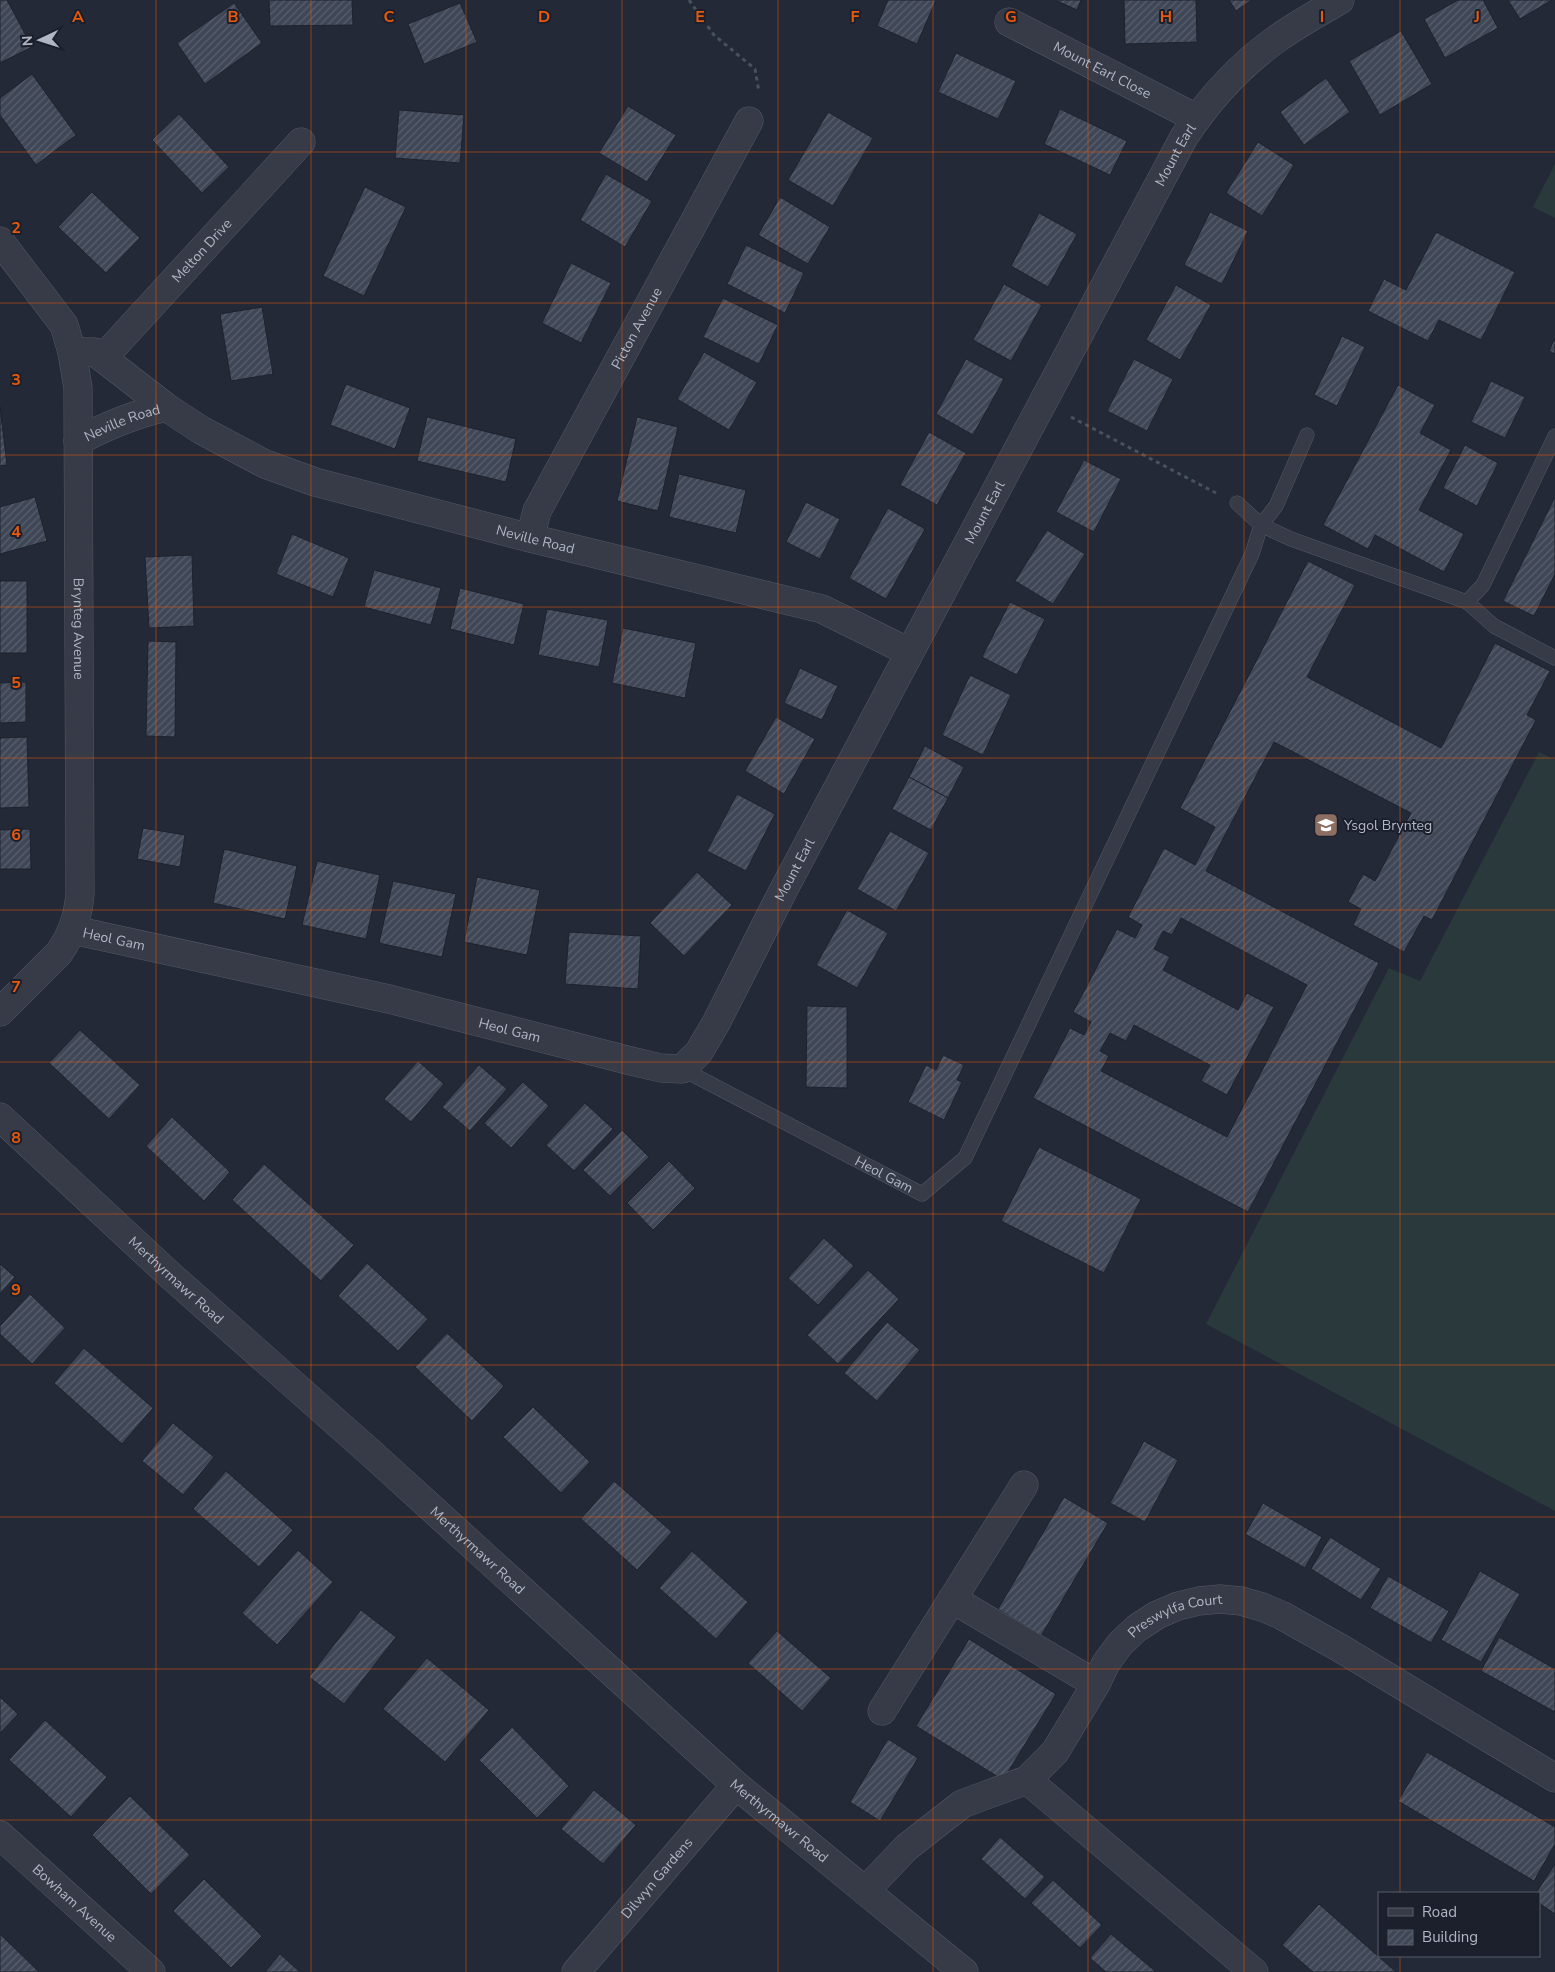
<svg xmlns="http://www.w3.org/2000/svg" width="1555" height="1972" viewBox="0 0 1555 1972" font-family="'Nunito Sans',sans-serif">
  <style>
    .pitch { fill: #29393c }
    .building { fill: url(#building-hatch); stroke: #1e222e; fill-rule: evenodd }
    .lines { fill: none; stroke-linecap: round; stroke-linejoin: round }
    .service-casing { stroke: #545965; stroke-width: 15 }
    .minor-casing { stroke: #545965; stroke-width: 29 }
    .path { stroke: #465459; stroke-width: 3; stroke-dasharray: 4 4; stroke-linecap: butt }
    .service { stroke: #363b47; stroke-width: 14 }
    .minor { stroke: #363b47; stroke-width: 28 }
    .grid { fill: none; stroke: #e8590c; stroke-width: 1; stroke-opacity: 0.55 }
    .labels { text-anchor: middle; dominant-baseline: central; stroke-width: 4; stroke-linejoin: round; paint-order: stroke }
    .street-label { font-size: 14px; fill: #b1b6c4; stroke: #1c202c }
    .poi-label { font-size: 14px; fill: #b1b6c4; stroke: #1c202c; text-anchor: start }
    .grid-label { font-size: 16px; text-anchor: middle; font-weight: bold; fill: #e8590c; stroke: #1c202c; stroke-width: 4; stroke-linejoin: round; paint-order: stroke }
  </style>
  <defs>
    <pattern id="building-hatch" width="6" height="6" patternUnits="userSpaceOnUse" patternTransform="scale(1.25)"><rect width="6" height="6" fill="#3f4757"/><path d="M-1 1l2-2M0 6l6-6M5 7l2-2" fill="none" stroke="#585f6e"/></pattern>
  </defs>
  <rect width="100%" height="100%" fill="#232937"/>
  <g class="pitch">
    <polygon points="1555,164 1555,218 1533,207"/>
    <polygon points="1539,752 1555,760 1555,1511 1206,1324 1389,968 1420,981"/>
  </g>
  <g class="building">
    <polygon points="0,0 7,0 32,47 0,63"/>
    <polygon points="269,0 352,0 353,25 270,26"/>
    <polygon points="888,0 936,0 917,44 877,26"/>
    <polygon points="1055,0 1081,0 1077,10"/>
    <polygon points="1124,0 1196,0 1197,42 1125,44"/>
    <polygon points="1229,0 1252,0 1236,11"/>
    <polygon points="1458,0 1483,0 1498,28 1445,58 1424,19"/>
    <polygon points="1508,0 1552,0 1520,19"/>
    <polygon points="234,3 262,43 205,84 177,43"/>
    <polygon points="460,3 477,42 424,64 408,24"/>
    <polygon points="1401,31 1432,84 1380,115 1349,61"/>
    <polygon points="956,53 1016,81 998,119 938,92"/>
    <polygon points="32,74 76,135 36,165 0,115 0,98"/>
    <polygon points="1326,78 1350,112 1304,145 1280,112"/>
    <polygon points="628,106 676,135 647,182 599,153"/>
    <polygon points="1060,109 1127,141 1110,175 1044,144"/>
    <polygon points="399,110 464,115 460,163 395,158"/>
    <polygon points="828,112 873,138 833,206 788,180"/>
    <polygon points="179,114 229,167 202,193 152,140"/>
    <polygon points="1258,142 1294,165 1262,216 1226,193"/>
    <polygon points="606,174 652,201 625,247 580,220"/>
    <polygon points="365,187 406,207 364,296 323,276"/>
    <polygon points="92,192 140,238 106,273 58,227"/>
    <polygon points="780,197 830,227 808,264 758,235"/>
    <polygon points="1210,212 1248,231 1222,284 1184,265"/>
    <polygon points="1039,213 1077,234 1048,287 1011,266"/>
    <polygon points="1436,232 1515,272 1481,340 1439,320 1428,341 1368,311 1384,279 1406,290"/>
    <polygon points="746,245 804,273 785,313 727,284"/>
    <polygon points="571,263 611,283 581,343 542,323"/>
    <polygon points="1004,284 1042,305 1011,361 973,340"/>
    <polygon points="1176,285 1211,305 1180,360 1146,340"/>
    <polygon points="723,298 778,325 759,364 703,337"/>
    <polygon points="262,307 273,374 231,381 220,314"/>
    <polygon points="1342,336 1365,347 1337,406 1314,395"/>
    <polygon points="1555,338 1555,354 1549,351"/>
    <polygon points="704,352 757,382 729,430 677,399"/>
    <polygon points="966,359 1004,379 973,435 936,414"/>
    <polygon points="1134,359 1173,379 1147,431 1107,411"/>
    <polygon points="1491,381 1525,397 1505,438 1471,422"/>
    <polygon points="346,384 410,408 395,449 330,425"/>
    <polygon points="1398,385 1435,405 1420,433 1451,450 1419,510 1464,534 1444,572 1375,535 1368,549 1323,525"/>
    <polygon points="0,406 7,465 0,466"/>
    <polygon points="427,417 516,439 506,482 417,461"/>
    <polygon points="637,417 678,427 658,511 617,501"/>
    <polygon points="929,432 966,453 937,505 900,485"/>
    <polygon points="1465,445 1498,463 1477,506 1443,488"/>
    <polygon points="1084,460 1121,479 1094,532 1056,512"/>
    <polygon points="679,474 746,490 736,533 669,517"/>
    <polygon points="35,497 47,541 0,554 0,507"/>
    <polygon points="1555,497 1555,574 1534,616 1503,601"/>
    <polygon points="806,502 840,519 820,559 786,542"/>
    <polygon points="888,508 925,529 886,599 849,578"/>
    <polygon points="1047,530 1085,554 1053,604 1015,581"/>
    <polygon points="292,534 349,558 333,597 276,574"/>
    <polygon points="192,555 194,626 149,628 145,557"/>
    <path d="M1308 561 1355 585 1307 677 1441 748 1495 643 1550 671 1527 715 1536 720 1432 920 1424 916 1404 952 1353 925 1361 909 1348 902 1363 874 1375 881 1411 813 1274 742 1206 871 1379 963 1248 1212 1033 1098 1070 1028 1084 1035 1091 1022 1073 1012 1117 929 1135 938 1142 925 1128 917 1164 848 1195 865 1215 827 1180 808ZM1181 918 1307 985 1227 1137 1101 1071 1109 1056 1100 1051 1110 1033 1126 1041 1134 1025 1210 1065 1201 1081 1227 1095 1274 1007 1247 993 1238 1010 1163 970 1170 957 1154 949 1163 931 1172 935Z"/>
    <polygon points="374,570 441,588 431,625 364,607"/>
    <rect x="0" y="581" width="27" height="72"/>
    <polygon points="460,588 524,604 514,645 450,629"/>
    <polygon points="1010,602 1045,619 1017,675 982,657"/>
    <polygon points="547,609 608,620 599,667 538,655"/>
    <polygon points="623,628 696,643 685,698 612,683"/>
    <polygon points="148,641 176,642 175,737 146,736"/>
    <polygon points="800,668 838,686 822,720 784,703"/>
    <polygon points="970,675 1011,695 983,755 942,735"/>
    <polygon points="26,682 26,722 0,723 0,683"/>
    <polygon points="776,717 815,739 784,794 745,771"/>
    <polygon points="27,737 29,807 0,808 0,738"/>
    <polygon points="925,746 964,767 948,798 909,777"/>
    <polygon points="909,777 948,798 931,830 892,809"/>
    <polygon points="737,794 775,814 746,871 707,851"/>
    <polygon points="143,828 185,835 180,867 137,859"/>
    <polygon points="30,829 31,869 0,869 0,830"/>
    <polygon points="890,831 929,853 896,911 857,889"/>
    <polygon points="224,849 297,866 285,919 213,903"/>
    <polygon points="317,861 380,875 366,939 302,925"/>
    <polygon points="697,872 732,905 684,956 650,923"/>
    <polygon points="477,877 540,890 527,955 464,942"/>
    <polygon points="393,881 456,894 442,957 379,943"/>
    <polygon points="847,910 888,933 857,988 816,965"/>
    <polygon points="569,932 641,936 638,989 565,984"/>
    <polygon points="807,1006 847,1007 847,1088 806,1087"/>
    <polygon points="80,1030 140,1085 109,1119 49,1063"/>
    <polygon points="943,1055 964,1065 957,1080 962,1082 944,1120 908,1102 926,1065 936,1070"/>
    <polygon points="418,1061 444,1084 411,1122 384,1099"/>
    <polygon points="479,1065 507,1089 470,1131 442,1107"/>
    <polygon points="523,1082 549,1106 511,1148 484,1123"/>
    <polygon points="585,1103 613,1129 574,1171 546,1145"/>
    <polygon points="172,1117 230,1172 204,1201 146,1146"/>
    <polygon points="622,1130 649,1157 610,1196 583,1170"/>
    <polygon points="1039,1147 1141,1199 1104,1273 1001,1221"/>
    <polygon points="669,1161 695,1188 653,1230 627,1203"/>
    <polygon points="264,1164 354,1245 321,1281 232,1200"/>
    <polygon points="824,1238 854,1266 818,1305 788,1278"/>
    <polygon points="367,1263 428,1319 398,1351 338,1296"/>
    <polygon points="0,1264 15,1277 0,1294"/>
    <polygon points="868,1270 899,1299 838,1364 807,1335"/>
    <polygon points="30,1294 65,1328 32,1364 0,1334 0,1326"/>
    <polygon points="887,1322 920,1350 877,1401 844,1373"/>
    <polygon points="447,1333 504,1386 472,1421 415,1367"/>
    <polygon points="84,1348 153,1408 122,1444 54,1383"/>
    <polygon points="533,1407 590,1462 561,1493 503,1437"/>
    <polygon points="173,1423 214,1457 183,1495 142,1461"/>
    <polygon points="1144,1441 1178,1460 1145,1522 1110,1503"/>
    <polygon points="226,1471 293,1530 259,1567 193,1509"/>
    <polygon points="614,1481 672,1532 637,1570 581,1519"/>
    <polygon points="1064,1497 1108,1523 1041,1636 998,1609"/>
    <polygon points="1263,1503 1322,1537 1305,1568 1245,1534"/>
    <polygon points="1330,1537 1381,1569 1361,1600 1311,1569"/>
    <polygon points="298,1550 333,1582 277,1645 242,1613"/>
    <polygon points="692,1551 748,1602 716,1639 659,1588"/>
    <polygon points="1480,1571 1520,1594 1481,1662 1441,1640"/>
    <polygon points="1388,1576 1449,1611 1431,1643 1370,1608"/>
    <polygon points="361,1610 396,1637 344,1704 309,1677"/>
    <polygon points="777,1631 831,1678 802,1711 748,1663"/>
    <polygon points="1499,1637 1555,1669 1555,1712 1481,1671"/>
    <polygon points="969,1639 1056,1694 1003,1780 916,1726"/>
    <polygon points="427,1658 489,1710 445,1762 383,1709"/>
    <polygon points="0,1697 18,1714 0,1733"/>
    <polygon points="45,1720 107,1777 71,1817 9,1760"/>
    <polygon points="512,1727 569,1786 537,1818 479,1760"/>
    <polygon points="888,1739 918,1758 880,1821 850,1802"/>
    <polygon points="1427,1752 1555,1827 1555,1844 1534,1881 1398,1801"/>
    <polygon points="594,1790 636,1825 603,1864 561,1829"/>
    <polygon points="130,1796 190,1855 151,1894 92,1835"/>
    <polygon points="1000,1837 1045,1877 1025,1899 981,1859"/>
    <polygon points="1555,1864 1555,1914 1539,1903 1539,1893 1536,1893"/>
    <polygon points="204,1879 262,1936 231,1968 173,1911"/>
    <polygon points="1053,1880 1102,1925 1080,1948 1031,1903"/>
    <polygon points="1319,1904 1396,1972 1313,1972 1282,1945"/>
    <polygon points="0,1934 39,1972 0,1972"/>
    <polygon points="1111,1934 1155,1971 1154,1972 1106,1972 1090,1958"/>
    <polygon points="280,1954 300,1972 265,1972"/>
  </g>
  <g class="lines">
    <defs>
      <g id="service">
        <polyline points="1307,435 1276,506 1261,525 1291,539 1467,602 1483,585 1555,436"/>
        <polyline points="1467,602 1494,626 1555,658"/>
        <path id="s1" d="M682 1069 922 1194 965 1158 1252 554 1261 525 1237 503"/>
      </g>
      <g id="minor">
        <path id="s2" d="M1009 22 1196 118"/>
        <path id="s3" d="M0 241 64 325 72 352 78 388 80 894C78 917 72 934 59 953L0 1012"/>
        <path id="s4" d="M72 352H95L166 407 201 430 265 464 315 482 530 538 822 609 909 652"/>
        <path id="s5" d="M103 358 301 142"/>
        <path id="s6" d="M78 441C106 426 135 414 166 407"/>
        <path id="s7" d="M530 538 537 511 749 121"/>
        <path id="s8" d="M73 930 389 999 631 1061 661 1068 682 1069 699 1052 716 1023 784 889 1184 137C1209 99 1240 65 1278 38 1298 24 1320 12 1340 0"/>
        <path id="s9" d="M0 1117 171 1276 372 1454 736 1785 964 1972"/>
        <polyline points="952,1599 1096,1684"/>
        <polyline points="882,1711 1024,1485"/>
        <polyline points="1027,1780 1254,1972"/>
        <path id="s10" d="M0 1835 151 1972"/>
        <path id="s11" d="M865 1891 907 1847 962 1804 1027 1780 1055 1752 1096 1684 1106 1663 1120 1644 1137 1628 1157 1615 1178 1606 1199 1601 1220 1599 1241 1601 1262 1607 1281 1615 1340 1648 1555 1778"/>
        <path id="s12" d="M576 1972 736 1785"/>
      </g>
    </defs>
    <use href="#service" class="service-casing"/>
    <use href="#minor" class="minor-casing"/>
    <g class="path">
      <polyline points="689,0 714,35 755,69 759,92"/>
      <polyline points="1071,417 1216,493"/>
    </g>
    <use href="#service" class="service"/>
    <use href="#minor" class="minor"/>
  </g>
  <path class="grid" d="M156 0V1972M311 0V1972M466 0V1972M622 0V1972M778 0V1972M933 0V1972M1088 0V1972M1244 0V1972M1400 0V1893M0 152H1555M0 303H1555M0 455H1555M0 607H1555M0 758H1555M0 910H1555M0 1062H1555M0 1214H1555M0 1365H1555M0 1517H1555M0 1669H1555M0 1820H1555M1400 1956V1972"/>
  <defs>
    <symbol id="school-square" viewBox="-11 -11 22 22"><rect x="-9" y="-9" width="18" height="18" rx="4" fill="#8d6e63" stroke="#1c202c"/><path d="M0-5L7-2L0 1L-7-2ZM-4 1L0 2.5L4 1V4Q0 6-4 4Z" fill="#fff"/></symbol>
  </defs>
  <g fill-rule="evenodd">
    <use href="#school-square" x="1312" y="811" width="28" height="28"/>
  </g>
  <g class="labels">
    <g class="street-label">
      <text stroke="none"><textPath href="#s2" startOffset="105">Mount Earl Close</textPath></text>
      <text stroke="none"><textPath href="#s8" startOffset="1665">Mount Earl</textPath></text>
      <text stroke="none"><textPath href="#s5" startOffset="146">Melton Drive</textPath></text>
      <text stroke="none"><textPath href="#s7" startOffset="236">Picton Avenue</textPath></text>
      <text stroke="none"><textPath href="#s6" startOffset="48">Neville Road</textPath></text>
      <text stroke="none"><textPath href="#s8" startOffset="1260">Mount Earl</textPath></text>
      <text stroke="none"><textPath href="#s4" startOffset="508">Neville Road</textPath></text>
      <text stroke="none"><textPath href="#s3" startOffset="411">Brynteg Avenue</textPath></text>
      <text stroke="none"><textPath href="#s8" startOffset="855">Mount Earl</textPath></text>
      <text stroke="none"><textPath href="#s8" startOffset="42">Heol Gam</textPath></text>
      <text stroke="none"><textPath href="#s8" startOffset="448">Heol Gam</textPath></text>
      <text stroke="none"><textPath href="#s1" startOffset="228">Heol Gam</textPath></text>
      <text stroke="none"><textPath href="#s9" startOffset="240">Merthyrmawr Road</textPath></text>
      <text stroke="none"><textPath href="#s9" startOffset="645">Merthyrmawr Road</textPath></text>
      <text stroke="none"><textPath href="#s11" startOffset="430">Preswylfa Court</textPath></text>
      <text stroke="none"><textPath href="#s9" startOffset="1050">Merthyrmawr Road</textPath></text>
      <text stroke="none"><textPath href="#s12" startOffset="124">Dilwyn Gardens</textPath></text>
      <text stroke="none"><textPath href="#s10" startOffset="101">Bowham Avenue</textPath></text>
    </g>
    <g class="poi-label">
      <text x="1344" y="825">Ysgol Brynteg</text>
    </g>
  </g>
  <g class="grid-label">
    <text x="78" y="22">A</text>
    <text x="233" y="22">B</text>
    <text x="389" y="22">C</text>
    <text x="544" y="22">D</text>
    <text x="700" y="22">E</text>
    <text x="855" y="22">F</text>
    <text x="1011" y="22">G</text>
    <text x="1166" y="22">H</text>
    <text x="1322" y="22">I</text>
    <text x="1477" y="22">J</text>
    <text x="16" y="233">2</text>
    <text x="16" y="385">3</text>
    <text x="16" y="537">4</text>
    <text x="16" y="688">5</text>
    <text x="16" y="840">6</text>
    <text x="16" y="992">7</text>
    <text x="16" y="1143">8</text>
    <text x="16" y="1295">9</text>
  </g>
  <rect x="1378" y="1892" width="162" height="65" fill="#1c202c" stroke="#585c69"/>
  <rect x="1388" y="1908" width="25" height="8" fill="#363b47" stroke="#585c69"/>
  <text x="1422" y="1917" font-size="15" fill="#b1b6c4">Road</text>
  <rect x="1388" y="1930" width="25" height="15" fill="url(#building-hatch)" stroke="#585c69"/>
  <text x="1422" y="1942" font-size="15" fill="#b1b6c4">Building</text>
  <g transform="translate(40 40) rotate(266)" stroke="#1c202c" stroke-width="4" paint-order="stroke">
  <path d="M0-4L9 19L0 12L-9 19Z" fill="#b1b6c4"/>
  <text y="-8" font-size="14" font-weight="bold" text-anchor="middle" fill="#b1b6c4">N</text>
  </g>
</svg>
